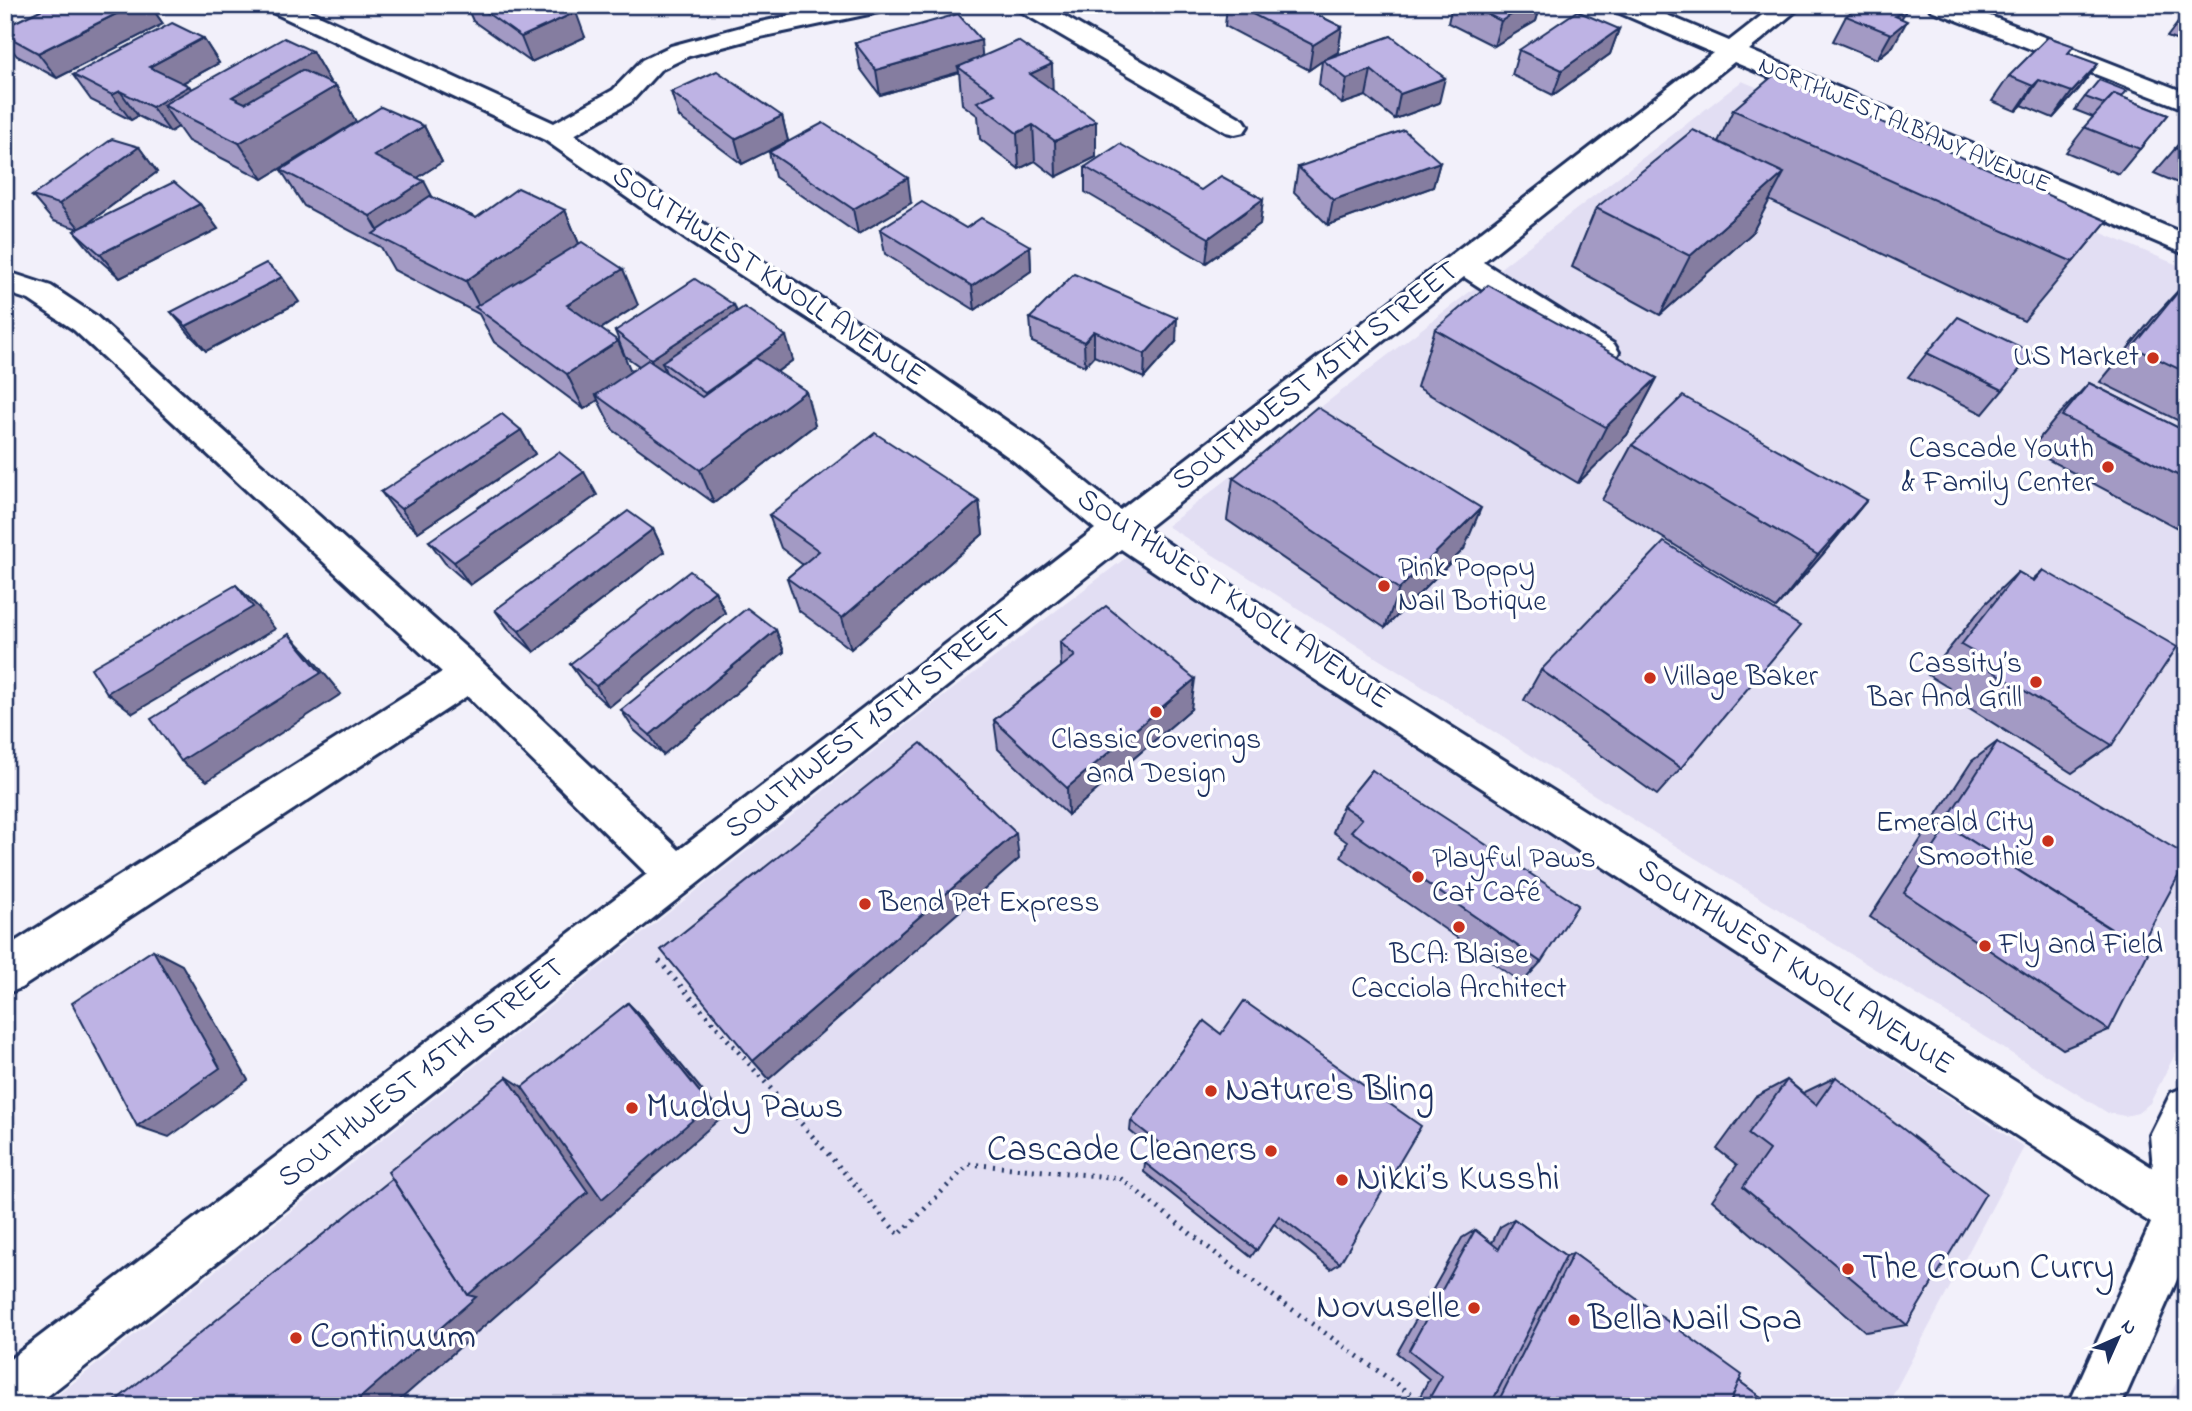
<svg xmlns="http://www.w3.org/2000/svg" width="2192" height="1411" viewBox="0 0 2192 1411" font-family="'Indie Flower',sans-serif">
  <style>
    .built { fill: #e2def3 }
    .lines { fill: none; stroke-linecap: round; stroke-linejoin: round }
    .minor-casing { stroke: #1b2f5e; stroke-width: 6 }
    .path { stroke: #1b2f5e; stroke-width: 5; stroke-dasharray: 2 6; stroke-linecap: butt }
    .minor { fill: #fff; fill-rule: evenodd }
    .wall { fill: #a39ac4; stroke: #1b2f5e; stroke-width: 2 }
    .shaded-wall { fill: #857da0; stroke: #1b2f5e; stroke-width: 2 }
    .building { fill: #beb3e4; stroke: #1b2f5e; stroke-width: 2 }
    .poi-dot { fill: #c8321e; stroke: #fff; stroke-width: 2.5 }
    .labels { text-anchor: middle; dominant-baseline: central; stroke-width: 7; stroke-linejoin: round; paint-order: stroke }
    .far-street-label { font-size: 24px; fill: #1b2f5e; stroke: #fff }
    .street-label { font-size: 30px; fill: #1b2f5e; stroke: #fff }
    .poi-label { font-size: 30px; fill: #1b2f5e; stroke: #fff; text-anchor: start }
    .near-poi-label { font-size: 37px; fill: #1b2f5e; stroke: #fff; text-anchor: start }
  </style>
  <rect width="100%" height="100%" fill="#f2f0fa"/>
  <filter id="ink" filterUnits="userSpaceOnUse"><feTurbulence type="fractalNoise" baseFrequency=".0143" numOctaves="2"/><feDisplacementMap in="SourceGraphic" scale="14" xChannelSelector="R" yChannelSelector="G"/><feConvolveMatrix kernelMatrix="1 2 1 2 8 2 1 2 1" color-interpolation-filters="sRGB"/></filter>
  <g filter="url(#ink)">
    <g class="built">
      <polygon points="1742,81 2187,269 2187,1031 2150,1103 2138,1113 2125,1116 2108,1113 1658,835 1167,526"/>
      <polygon points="1128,556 2024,1147 1887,1406 44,1406 919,715"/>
      <polygon points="2187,1357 2187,1406 2166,1406"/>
    </g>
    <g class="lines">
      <defs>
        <g id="minor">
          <polygon points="265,5 297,5 554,123 613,90 642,60 671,46 756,23 842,5 891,5 888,10 760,37 689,56 660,70 631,102 574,135 713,230 906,352 1038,443 1120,510 1713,53 1613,10 1610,5 1643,5 1729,41 1775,5 1803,5 1749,50 2187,235 2187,255 1734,62 1483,262 1614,344 1619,352 1614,360 1603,363 1592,360 1464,277 1146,529 1337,655 2153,1168 2150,1135 2171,1093 2187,1086 2187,1257 2121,1406 2068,1406 2151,1223 1311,677 1121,549 35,1406 5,1406 5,1363 647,874 467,696 21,988 5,994 5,948 442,672 74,330 29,300 5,292 5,271 51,286 96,316 483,663 679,850 1095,529 1014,461 884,368 693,244 545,140 268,10"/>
          <polygon points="1015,5 1045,5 1244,120 1248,126 1244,132 1235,134 1226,132 1018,10"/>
          <polygon points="1928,5 1962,5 2187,93 2187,110 1931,10"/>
        </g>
      </defs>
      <use href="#minor" class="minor-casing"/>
      <polyline class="path" points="659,961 899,1235 969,1164 1120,1178 1237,1270 1427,1406"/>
      <use href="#minor" class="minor"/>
    </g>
    <g class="wall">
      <polygon points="51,5 150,5 163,24 57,78 17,56 5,41 5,27"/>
      <polygon points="436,5 459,5 449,11"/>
      <polygon points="466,5 566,5 585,37 531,62 473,21"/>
      <polygon points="1227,5 1298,5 1342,27 1338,52 1328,58 1391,36 1439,103 1395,119 1366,96 1342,104 1319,85 1322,61 1309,70 1225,26"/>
      <polygon points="1452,5 1541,5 1536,21 1494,46 1448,23"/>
      <polygon points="2187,11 2187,44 2167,37"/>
      <polygon points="1846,16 1901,19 1893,46 1877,59 1833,41"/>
      <polygon points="1619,29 1610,54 1553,95 1512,75 1519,50"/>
      <polygon points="203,38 219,63 183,83 189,86 191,89 312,51 331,84 336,86 356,122 263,179 188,141 178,127 170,132 138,116 131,120 91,100 73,75"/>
      <polygon points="855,43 1052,64 1052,90 1096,157 1056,177 1035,161 1019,169 980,139 978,116 962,104 959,72 880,95 860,68"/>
      <polygon points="2070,53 2079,89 2053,118 2022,105 2016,111 1992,101 2009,76"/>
      <polygon points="671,92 782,116 788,141 742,164 679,117"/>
      <polygon points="2085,97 2122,97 2168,115 2119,174 2066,152 2093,117 2075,110"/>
      <polygon points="1733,110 2107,221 2024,321 1769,200 1752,233 1660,315 1572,267 1596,208 1718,142"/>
      <polygon points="424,126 442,162 417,178 432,197 476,218 565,210 579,244 638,305 601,329 631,371 639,366 625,356 615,331 734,305 737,312 793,360 777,372 815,425 714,503 613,430 598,400 584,409 494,342 479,314 394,270 381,247 304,206 281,170"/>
      <polygon points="2187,135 2187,187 2154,173"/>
      <polygon points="139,147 157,172 83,227 200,204 218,229 120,278 95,256 74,231 79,229 53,221 32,196"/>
      <polygon points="769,152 911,203 858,234 775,177"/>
      <polygon points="1440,162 1433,187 1328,225 1294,192 1298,167"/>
      <polygon points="1085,167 1201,190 1263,199 1260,224 1206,263 1085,192"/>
      <polygon points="966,228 1030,246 1031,271 975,310 885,254 880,229"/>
      <polygon points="2186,282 2187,283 2187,425 2100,382 2153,318"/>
      <polygon points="299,302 206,351 191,336 171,312"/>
      <polygon points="1030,318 1176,342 1144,378 1094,356 1085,366 1032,342"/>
      <polygon points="1435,329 1657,378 1627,435 1578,483 1417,387"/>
      <polygon points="1927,353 2003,390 1983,414 1908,377"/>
      <polygon points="2089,383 2187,432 2187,533 2030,450 2056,418"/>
      <polygon points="521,430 535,454 418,532 398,515 381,492"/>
      <polygon points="1632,445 1867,500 1823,554 1776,608 1602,500"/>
      <polygon points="1233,478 1464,549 1385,628 1227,520"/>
      <polygon points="597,495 470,585 445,563 429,541"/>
      <polygon points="979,501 983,534 851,649 798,610 787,578 803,565 781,548 769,515"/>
      <polygon points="653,529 664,552 534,652 510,631 495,610"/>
      <polygon points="2043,570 2112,745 2072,773 1944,692 1949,688 1928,675 1985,604 2018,572 2032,580"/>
      <polygon points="715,591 725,613 609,707 584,684 570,664"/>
      <polygon points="776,630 784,652 663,755 634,730 621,710"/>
      <polygon points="1060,642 1191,709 1068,815 998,749 994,720 1061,667"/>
      <polygon points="1541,670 1681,768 1657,795 1524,700"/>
      <polygon points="1997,742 2109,1030 2063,1049 1870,917 1972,761"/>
      <polygon points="1372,770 1541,962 1522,983 1341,857 1347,842 1333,832 1343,806"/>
      <polygon points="1204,1021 1340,1263 1331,1269 1274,1224 1251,1257 1144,1172 1145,1163 1154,1151 1130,1131 1131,1121"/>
      <polygon points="1836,1077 1907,1325 1866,1332 1712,1200 1737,1165 1717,1149 1755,1097 1787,1080 1803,1093"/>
      <polygon points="1514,1219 1566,1256 1573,1253 1739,1381 1773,1406 1415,1406 1429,1379 1397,1353 1462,1238 1475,1230 1492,1243 1500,1227"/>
    </g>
    <g class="shaded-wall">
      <polygon points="134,5 150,5 163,24 57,78 38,53"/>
      <polygon points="446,5 459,5 449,11"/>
      <polygon points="1527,5 1541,5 1536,21 1494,46 1501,21"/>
      <polygon points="1908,7 1894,32 1895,16"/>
      <polygon points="576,12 585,37 531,62 521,37"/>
      <polygon points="1907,21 1893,46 1877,59 1891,34"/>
      <polygon points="1342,27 1338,52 1324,60 1323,60 1322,61 1309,70 1313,45"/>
      <polygon points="1619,29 1610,54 1553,95 1562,70"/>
      <polygon points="203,38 219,63 166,92 149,67"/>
      <polygon points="981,40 983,65 958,67 959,72 880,95 876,70"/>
      <polygon points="312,51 333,87 255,133 232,97"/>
      <polygon points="1052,64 1053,100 1030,74"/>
      <polygon points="2098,64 2079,89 2053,118 2072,92"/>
      <polygon points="1371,70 1366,96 1342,104 1347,79"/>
      <polygon points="1445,78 1439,103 1395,119 1400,94"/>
      <polygon points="2039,80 2022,105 2016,111 2033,86"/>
      <polygon points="189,86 206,111 163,105 178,127 170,132 152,107"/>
      <polygon points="336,86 356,122 263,179 239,143"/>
      <polygon points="120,91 138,116 131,120 112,95"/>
      <polygon points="782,116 788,141 742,164 735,139"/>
      <polygon points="1096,121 1096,157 1056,177 1055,141"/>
      <polygon points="1033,125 1035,161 1019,169 1017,133"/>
      <polygon points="424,126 442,162 394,193 374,156"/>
      <polygon points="139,147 157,172 80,229 59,204"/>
      <polygon points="1440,162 1433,187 1328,225 1333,200"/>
      <polygon points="1784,173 1752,233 1660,315 1690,256"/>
      <polygon points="908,178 911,203 858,234 853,209"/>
      <polygon points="424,181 443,217 383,239 370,216"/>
      <polygon points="1263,199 1260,224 1206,263 1209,238"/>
      <polygon points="200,204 218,229 120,278 100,254"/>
      <polygon points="565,210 580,246 482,312 466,281"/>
      <polygon points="1030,246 1031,271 975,310 972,286"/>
      <polygon points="623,269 638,305 583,340 567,305"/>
      <polygon points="282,277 299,302 206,351 186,326"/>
      <polygon points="734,305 742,329 662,362 668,378 661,383 651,359"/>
      <polygon points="1177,318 1176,342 1144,378 1145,354"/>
      <polygon points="1094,331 1094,356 1085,366 1084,342"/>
      <polygon points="786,336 793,360 714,417 705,393"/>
      <polygon points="618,341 633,376 596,395 598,400 584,409 567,374"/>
      <polygon points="1657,378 1627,435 1578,483 1606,427"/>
      <polygon points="806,391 815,425 714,503 700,470"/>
      <polygon points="521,430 535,454 418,532 401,509"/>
      <polygon points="584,472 597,495 470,585 454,562"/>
      <polygon points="1867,500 1823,554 1776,608 1818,555"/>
      <polygon points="979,501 983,534 851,649 842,618"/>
      <polygon points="1481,508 1464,549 1385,628 1399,589"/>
      <polygon points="653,529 664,552 534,652 519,631"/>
      <polygon points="236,585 258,607 275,629 133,713 107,693"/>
      <polygon points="715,591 725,613 609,707 596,686"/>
      <polygon points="776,630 784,652 663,755 650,735"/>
      <polygon points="289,634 310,656 341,694 207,781 181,761"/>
      <polygon points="1195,679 1191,709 1068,815 1067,788"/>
      <polygon points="1016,833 1019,859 769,1079 753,1061"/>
      <polygon points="153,950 182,965 248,1080 169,1137 137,1126"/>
      <polygon points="628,1003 642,1017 723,1116 393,1406 351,1406 468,1295 507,1077 541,1099"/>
    </g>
    <g class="building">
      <polygon points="51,5 134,5 38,53 5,35 5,27"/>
      <polygon points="476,5 566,5 576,12 521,37"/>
      <polygon points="1235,5 1298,5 1342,27 1313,45"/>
      <polygon points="1469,5 1527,5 1501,21"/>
      <polygon points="1860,5 1904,5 1908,7 1895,16 1907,21 1891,34 1846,16"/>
      <polygon points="1577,11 1619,29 1562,70 1519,50"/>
      <polygon points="958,14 981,40 876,70 855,43"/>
      <polygon points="172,23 203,38 149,67 189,86 152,107 120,91 112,95 73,75"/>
      <polygon points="1391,36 1445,78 1400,94 1371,70 1347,79 1323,60"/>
      <polygon points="2048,37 2074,46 2068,53 2098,64 2072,92 2039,80 2033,86 2009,76"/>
      <polygon points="284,38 312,51 232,97 245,103 302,70 336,86 239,143 163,105"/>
      <polygon points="1018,41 1052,64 1030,74 1096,121 1055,141 1033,125 1017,133 977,102 995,94 958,67"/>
      <polygon points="717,71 782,116 735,139 671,92"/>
      <polygon points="1774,75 2107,221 2073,262 1733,110"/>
      <polygon points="2099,80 2127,91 2121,97 2114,94 2104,104 2085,97"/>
      <polygon points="2114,94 2168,115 2140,149 2084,127"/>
      <polygon points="381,107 424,126 374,156 424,181 370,216 281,170"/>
      <polygon points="823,123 908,178 853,209 769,152"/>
      <polygon points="1404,130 1440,162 1333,200 1298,167"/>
      <polygon points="1693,130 1784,173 1690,256 1596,208"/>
      <polygon points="2187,135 2187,153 2175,148"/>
      <polygon points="112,139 139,147 59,204 32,196"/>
      <polygon points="1120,144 1201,190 1221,176 1263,199 1209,238 1085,167"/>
      <polygon points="174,182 200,204 100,254 74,231"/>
      <polygon points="518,188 565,210 466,281 373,234 430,196 476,218"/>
      <polygon points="922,202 966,228 981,218 1030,246 972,286 880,229"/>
      <polygon points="582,242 623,269 567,305 618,341 567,374 475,307"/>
      <polygon points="266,263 282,277 186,326 171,312"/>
      <polygon points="1074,274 1177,318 1145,354 1094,331 1084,342 1030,318"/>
      <polygon points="695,279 734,305 651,359 615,331"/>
      <polygon points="2186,282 2187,283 2187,373 2133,347"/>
      <polygon points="1488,285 1657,378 1606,427 1435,329"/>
      <polygon points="744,307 786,336 705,393 662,362"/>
      <polygon points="1958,317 2033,353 2003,390 1927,353"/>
      <polygon points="756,358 806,391 700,470 596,395 648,360 702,397"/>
      <polygon points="2089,383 2187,432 2187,480 2062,416"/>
      <polygon points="1683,396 1867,500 1818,555 1632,445"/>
      <polygon points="1317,407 1481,508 1399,589 1233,478"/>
      <polygon points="502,414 521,430 401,509 381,492"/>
      <polygon points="875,433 979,501 842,618 787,578 819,551 769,515"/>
      <polygon points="559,452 584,472 454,562 429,541"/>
      <polygon points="628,511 653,529 519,631 495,610"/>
      <polygon points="1664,542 1800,626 1681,768 1541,670"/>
      <polygon points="2043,570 2177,647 2112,745 1978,662 1982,657 1961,645 2018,572 2034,581"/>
      <polygon points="690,571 715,591 596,686 570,664"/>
      <polygon points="236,585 253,607 107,693 91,668"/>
      <polygon points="1106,606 1195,679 1067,788 994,720 1075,656 1060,642"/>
      <polygon points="747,608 776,630 650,735 621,710"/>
      <polygon points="289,634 321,673 181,761 151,719"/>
      <polygon points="1997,742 2187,856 2187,860 2140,947 1948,826 1937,834"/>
      <polygon points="921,743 1016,833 753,1061 661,950"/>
      <polygon points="1372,770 1578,905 1541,962 1351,831 1362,819 1343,806"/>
      <polygon points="1948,826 2148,953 2109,1030 1904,893"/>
      <polygon points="153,950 220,1068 137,1126 72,1003"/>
      <polygon points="1244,1001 1421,1126 1340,1263 1279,1216 1257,1250 1145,1163 1159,1143 1131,1121 1204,1021 1221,1034"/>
      <polygon points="628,1003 710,1105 602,1199 522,1087"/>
      <polygon points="507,1077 588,1192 468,1295 388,1172"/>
      <polygon points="1836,1077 1986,1193 1907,1325 1743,1187 1769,1150 1748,1134 1787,1080 1816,1105"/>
      <polygon points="392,1179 468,1295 476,1297 351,1406 109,1406"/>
      <polygon points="1514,1219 1566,1256 1490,1406 1429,1406 1426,1404 1442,1376 1409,1350 1475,1230 1499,1249"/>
      <polygon points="1573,1253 1742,1375 1729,1406 1496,1406"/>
      <polygon points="1739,1381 1773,1406 1729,1406"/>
    </g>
  </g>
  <g class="poi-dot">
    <circle cx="2153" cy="358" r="7"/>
    <circle cx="2108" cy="467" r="7"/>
    <circle cx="1384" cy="586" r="7"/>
    <circle cx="1650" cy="678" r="7"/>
    <circle cx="2036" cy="682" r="7"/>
    <circle cx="1156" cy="712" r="7"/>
    <circle cx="2048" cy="841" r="7"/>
    <circle cx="1418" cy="877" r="7"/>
    <circle cx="865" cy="904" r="7"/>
    <circle cx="1459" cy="927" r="7"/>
    <circle cx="1985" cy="946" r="7"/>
    <circle cx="1211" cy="1091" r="7"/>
    <circle cx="632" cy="1108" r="7"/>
    <circle cx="1271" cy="1151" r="7"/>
    <circle cx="1342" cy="1180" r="7"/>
    <circle cx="1848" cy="1269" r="7"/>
    <circle cx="1474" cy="1308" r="7"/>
    <circle cx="1574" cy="1320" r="7"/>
    <circle cx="296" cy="1338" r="7"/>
  </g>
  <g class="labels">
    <g class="far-street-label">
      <text transform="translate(1904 126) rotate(23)">NORTHWEST ALBANY AVENUE</text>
    </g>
    <g class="street-label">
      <text transform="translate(768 277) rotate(34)">SOUTHWEST KNOLL AVENUE</text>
      <text transform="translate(1316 377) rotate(-38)">SOUTHWEST 15TH STREET</text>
      <text transform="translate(1233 600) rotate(34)">SOUTHWEST KNOLL AVENUE</text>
      <text transform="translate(869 725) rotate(-38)">SOUTHWEST 15TH STREET</text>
      <text transform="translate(1795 968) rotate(33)">SOUTHWEST KNOLL AVENUE</text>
      <text transform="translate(422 1074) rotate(-38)">SOUTHWEST 15TH STREET</text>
    </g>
    <g class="poi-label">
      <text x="2139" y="358" text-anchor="end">US Market</text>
      <text x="2094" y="450" text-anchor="end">Cascade Youth<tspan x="2094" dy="34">&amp; Family Center</tspan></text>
      <text x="1398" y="569">Pink Poppy<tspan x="1398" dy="34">Nail Botique</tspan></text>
      <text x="2022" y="665" text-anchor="end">Cassity’s<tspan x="2022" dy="34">Bar And Grill</tspan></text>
      <text x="1664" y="678">Village Baker</text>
      <text x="1156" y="741" text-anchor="middle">Classic Coverings<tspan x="1156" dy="34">and Design</tspan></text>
      <text x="2034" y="824" text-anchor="end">Emerald City<tspan x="2034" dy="34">Smoothie</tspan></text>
      <text x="1432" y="860">Playful Paws<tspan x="1432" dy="34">Cat Café</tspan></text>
      <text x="879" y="904">Bend Pet Express</text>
      <text x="1999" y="946">Fly and Field</text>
      <text x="1459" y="956" text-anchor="middle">BCA: Blaise<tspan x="1459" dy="34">Cacciola Architect</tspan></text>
    </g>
    <g class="near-poi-label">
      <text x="1225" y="1091">Nature's Bling</text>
      <text x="646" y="1108">Muddy Paws</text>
      <text x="1257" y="1151" text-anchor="end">Cascade Cleaners</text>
      <text x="1356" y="1180">Nikki’s Kusshi</text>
      <text x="1862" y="1269">The Crown Curry</text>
      <text x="1460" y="1308" text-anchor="end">Novuselle</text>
      <text x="1588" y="1320">Bella Nail Spa</text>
      <text x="310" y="1338">Continuum</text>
    </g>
  </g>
  <rect width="2192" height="1411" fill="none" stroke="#fff" stroke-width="28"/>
  <rect x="14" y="14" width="2164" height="1383" fill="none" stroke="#1b2f5e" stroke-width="2.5" filter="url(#ink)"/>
  <g transform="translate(2118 1338) rotate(45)" stroke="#ffffff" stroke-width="5" paint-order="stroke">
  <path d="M0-5L12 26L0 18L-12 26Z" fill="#1b2f5e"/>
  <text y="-10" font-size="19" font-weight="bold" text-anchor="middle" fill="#1b2f5e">N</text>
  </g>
</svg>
